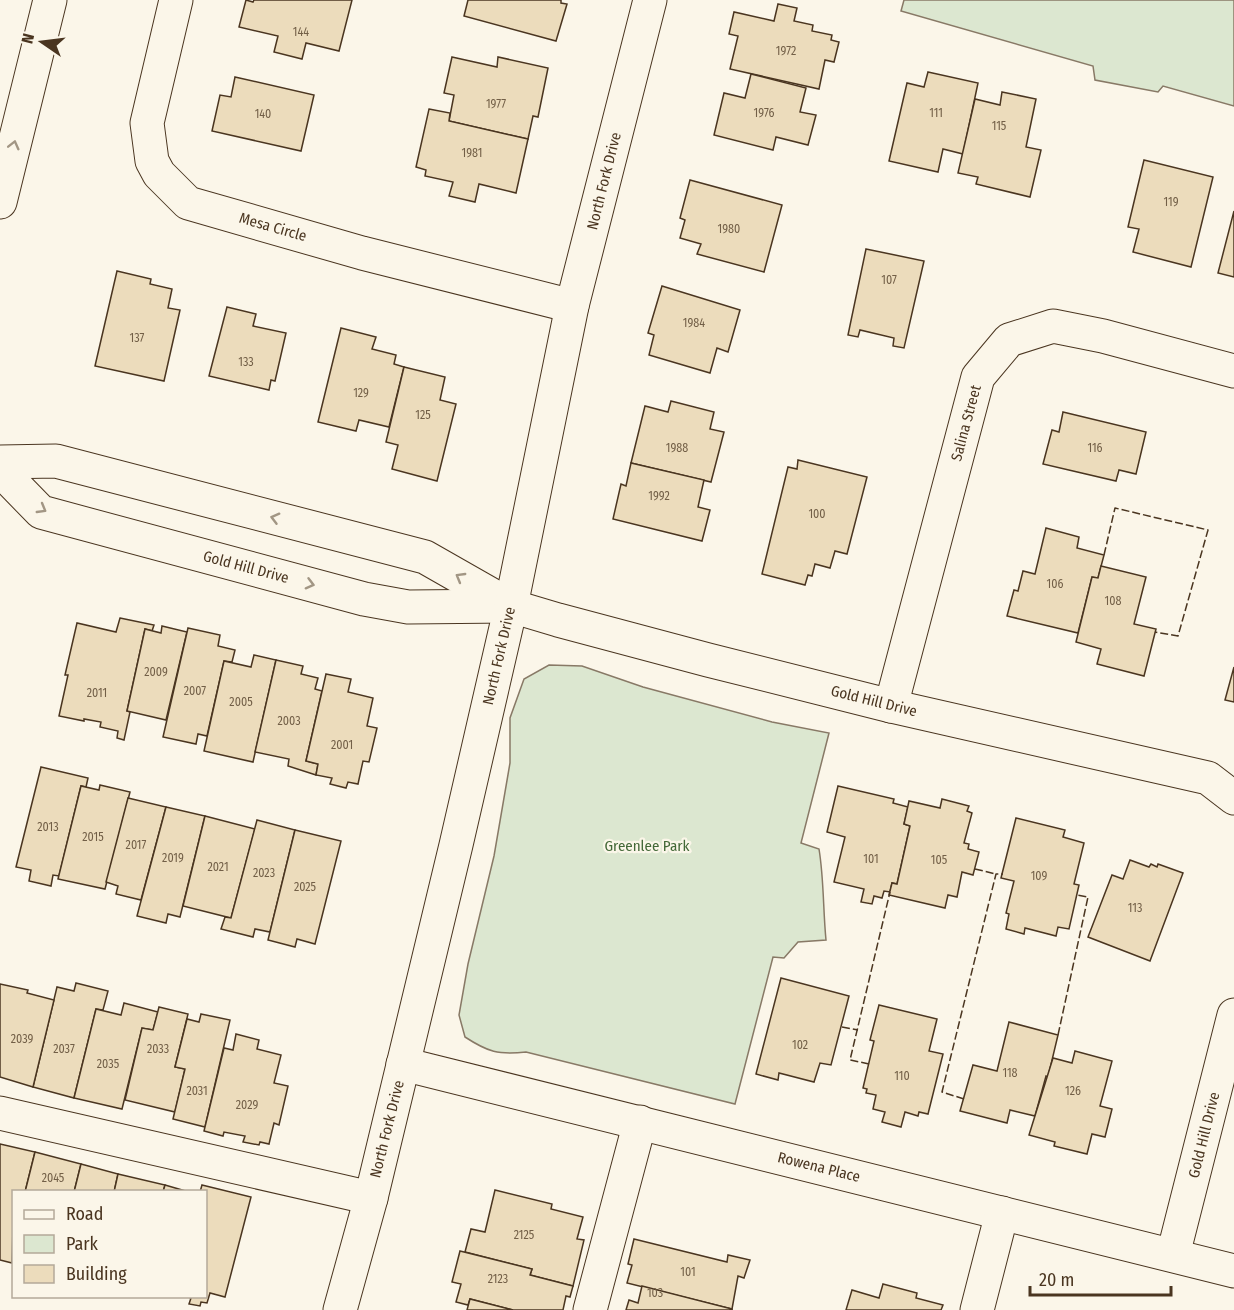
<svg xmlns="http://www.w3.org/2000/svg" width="1234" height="1310" viewBox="0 0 1234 1310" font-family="'Fira Sans Condensed',sans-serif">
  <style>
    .green { fill: #dce7d0; stroke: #887966; stroke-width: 1.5 }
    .building { fill: #ecdcbc; stroke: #4a3520; stroke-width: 1.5 }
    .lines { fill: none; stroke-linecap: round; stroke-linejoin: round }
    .minor-casing { stroke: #4a3520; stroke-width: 35 }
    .major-casing { stroke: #4a3520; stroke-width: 35 }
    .minor { stroke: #fbf6e9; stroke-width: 33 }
    .major { stroke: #fbf6e9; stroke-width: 33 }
    .fence { stroke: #4a3520; stroke-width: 1.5; stroke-dasharray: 8 3; stroke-linecap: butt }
    .oneway { stroke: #a29684 }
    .labels { text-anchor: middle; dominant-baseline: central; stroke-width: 4.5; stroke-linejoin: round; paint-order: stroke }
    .number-label { font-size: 12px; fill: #725f47 }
    .street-label { font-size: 15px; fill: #4a3520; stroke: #fbf6e9 }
    .park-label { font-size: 15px; fill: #436837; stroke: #fbf6e9 }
  </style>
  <rect width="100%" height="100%" fill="#fbf6e9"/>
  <g class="green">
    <polygon points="904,0 1234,0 1234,106 1163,86 1158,92 1095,80 1093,66 901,11"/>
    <path d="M549 665 582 666 643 687 772 722 829 733 801 843 819 849C824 879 823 910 826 940L798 942 784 958 773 957 735 1104 526 1052C498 1055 488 1052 465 1037L459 1015 468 964 494 856 510 763V718L524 679Z"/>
  </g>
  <g class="building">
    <polygon points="246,0 253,2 254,0 352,0 339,51 306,43 302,59 274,52 278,36 239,27"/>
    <polygon points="468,0 561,0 561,3 567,4 556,41 464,16"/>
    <polygon points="778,4 797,8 794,21 813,25 812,31 832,35 831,40 839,42 834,62 825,60 819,89 730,69 738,36 729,34 734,12 774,21"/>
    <polygon points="452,57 497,67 498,57 548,68 538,117 533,116 528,139 449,121 454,95 444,93"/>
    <polygon points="928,72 978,83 963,154 943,149 938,172 889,161 907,83 924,87"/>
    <polygon points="751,74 806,88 800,112 816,115 808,145 776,137 773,150 714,135 724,93 745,98"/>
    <polygon points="235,77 314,95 301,151 212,131 220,95 231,97"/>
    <polygon points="1002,92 1036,99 1026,147 1041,150 1030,197 976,184 978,177 958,173 975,99 1000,105"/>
    <polygon points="429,109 450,113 449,121 528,139 516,193 479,184 475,202 449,196 453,182 425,176 426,170 416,167"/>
    <polygon points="1144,160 1213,177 1191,267 1133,252 1139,229 1128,227"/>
    <polygon points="690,180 782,205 764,272 697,254 701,244 680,238 685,220 680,218"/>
    <polygon points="1234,211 1234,277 1218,273"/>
    <polygon points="866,249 924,261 904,348 893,346 894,338 860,330 858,337 848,335"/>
    <polygon points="117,271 151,279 150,284 172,289 168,308 180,310 164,381 95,366"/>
    <polygon points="662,286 740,310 728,352 717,348 710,373 649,355 654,335 648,333"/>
    <polygon points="227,307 256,314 253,326 286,333 275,381 271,380 269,390 209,376"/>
    <polygon points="341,328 376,337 372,349 396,355 394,364 404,367 389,427 359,420 356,431 318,422"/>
    <polygon points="404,367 445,377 440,400 456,404 437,481 392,469 398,445 386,442"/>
    <polygon points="671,401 714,412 710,429 724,432 711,482 631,463 645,406 668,412"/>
    <polygon points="1063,412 1146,432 1136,474 1119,470 1116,481 1043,464 1052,430 1059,432"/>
    <polygon points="798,460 867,477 847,554 835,551 830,568 815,564 812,576 808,575 805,585 762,574 788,467 797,469"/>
    <polygon points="631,463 704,480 698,507 710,510 702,541 613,519 621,484 626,486"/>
    <polygon points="1046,528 1079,537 1077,548 1104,555 1098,578 1092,577 1078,633 1007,616 1014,590 1018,591 1023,571 1035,574"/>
    <polygon points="1101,566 1146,577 1134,624 1156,629 1144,676 1097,664 1101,649 1076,642 1092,577 1098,578"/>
    <polygon points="120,618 154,625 152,631 145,629 127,711 130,712 124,740 117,738 118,731 100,727 101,722 84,719 84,721 59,716 68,675 65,675 77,623 116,632"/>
    <polygon points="162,626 187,632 166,720 127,711 145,629 161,633"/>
    <polygon points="188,628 220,635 218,646 235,650 232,662 224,661 207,736 198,734 196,744 163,737"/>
    <polygon points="254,655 276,660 253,762 204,751 224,661 251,667"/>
    <polygon points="276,660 303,666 301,674 318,678 315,689 322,691 306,761 318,764 316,775 288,766 289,759 255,752"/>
    <polygon points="1234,667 1234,702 1225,700"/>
    <polygon points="326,674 351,679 348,692 373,698 367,726 377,728 369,762 363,761 358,784 348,782 346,788 330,784 332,778 316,775 318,764 306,761"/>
    <polygon points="41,767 88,778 86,787 81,786 59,876 53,875 51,886 29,881 31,870 16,867"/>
    <polygon points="100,785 130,792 105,889 58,879 81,786 99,790"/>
    <polygon points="838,786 894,799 893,803 908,807 904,824 910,826 897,884 892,883 890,892 884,891 882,898 874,896 872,904 861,902 864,889 834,882 845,837 827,832"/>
    <polygon points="128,798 166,807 141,900 116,894 118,886 106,882"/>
    <polygon points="942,799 969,806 967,811 972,813 964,843 969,844 968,849 979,852 973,875 962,872 957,897 948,895 945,908 889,895 892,883 897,884 910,826 904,824 909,801 940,808"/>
    <polygon points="166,807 205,816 180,917 168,914 166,923 137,916"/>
    <polygon points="205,816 255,829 231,918 183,906"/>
    <polygon points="1016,818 1065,830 1063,837 1084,843 1074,884 1079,885 1069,929 1058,927 1056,936 1025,928 1024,934 1006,929 1009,914 1006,913 1014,881 1001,878"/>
    <polygon points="257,820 295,830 270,932 255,929 253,937 221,929 225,917 231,918"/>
    <polygon points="295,830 341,841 315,944 297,939 295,947 268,940"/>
    <polygon points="1130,860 1149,867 1151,864 1157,867 1158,864 1183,873 1150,961 1088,937 1112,875 1123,879"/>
    <polygon points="781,978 849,996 831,1065 820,1063 814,1082 779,1073 778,1080 756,1074"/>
    <polygon points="76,983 108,991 103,1010 96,1009 74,1098 33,1087 57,987 74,991"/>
    <polygon points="0,984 28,990 27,993 54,1000 33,1087 0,1077"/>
    <polygon points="124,1003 158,1012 153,1030 142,1028 122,1109 74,1098 96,1009 121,1015"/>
    <polygon points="879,1005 937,1019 929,1051 943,1054 928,1114 919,1112 918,1116 905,1112 901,1127 882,1122 885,1112 873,1109 876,1095 866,1093 867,1089 863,1088 874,1041 870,1040"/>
    <polygon points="159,1007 188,1014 175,1067 185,1069 175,1112 125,1100 142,1028 153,1030"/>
    <polygon points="201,1014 230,1020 205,1127 173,1119 185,1069 175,1067 187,1019 199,1022"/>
    <polygon points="1009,1022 1058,1035 1048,1077 1046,1076 1035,1116 1010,1110 1007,1123 960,1111 973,1065 997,1071"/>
    <polygon points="236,1034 259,1040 257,1049 281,1055 274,1083 288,1086 279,1125 274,1123 269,1144 260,1142 259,1145 243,1142 245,1136 224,1132 223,1136 204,1131 224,1048 233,1050"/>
    <polygon points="1075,1051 1112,1061 1100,1106 1112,1109 1105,1137 1092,1134 1087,1154 1054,1146 1055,1142 1029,1135 1053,1058 1072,1063"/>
    <polygon points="0,1144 35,1152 25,1192 14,1192 12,1263 0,1260"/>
    <polygon points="35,1152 81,1164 74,1192 25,1192"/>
    <polygon points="81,1164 118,1174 114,1192 74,1192"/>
    <polygon points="118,1174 165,1185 163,1192 114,1192"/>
    <polygon points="165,1185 189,1192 163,1192"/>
    <polygon points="202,1185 251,1197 225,1297 210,1293 207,1303 201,1302 200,1306 189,1304 191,1298 185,1296 206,1296 206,1192 200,1192"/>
    <polygon points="495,1190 552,1204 551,1209 583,1217 577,1239 584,1240 573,1286 530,1275 532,1269 465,1252 471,1229 485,1232"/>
    <polygon points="634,1239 727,1262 728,1255 750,1260 744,1278 738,1276 732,1309 627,1283 632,1265 628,1264"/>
    <polygon points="460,1251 532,1269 530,1275 573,1286 570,1297 566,1296 563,1310 513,1310 470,1299 468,1305 456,1302 461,1284 452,1282"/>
    <polygon points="883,1284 917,1293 916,1298 943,1305 941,1310 846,1310 852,1290 879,1298"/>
    <polygon points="642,1286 732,1309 732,1310 626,1310 629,1300 638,1303"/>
    <polygon points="470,1299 513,1310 467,1310"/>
  </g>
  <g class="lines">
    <defs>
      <g id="minor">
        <polyline points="176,0 147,123 152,161 159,174 188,203 362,253 572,306"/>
        <polyline points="0,462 56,461 425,557 511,606 558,620 708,660 891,706 1208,778 1234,798"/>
        <polyline points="0,470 41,512 364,599 408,607 511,606"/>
        <polyline points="891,706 978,377 1009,340 1053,326 1103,336 1234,371"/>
        <polyline points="403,1064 1234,1271"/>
        <polyline points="0,1113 371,1198"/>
        <polyline points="1173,1255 1234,1015"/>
        <polyline points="340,1310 371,1198 456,845 511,606 572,306 650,0"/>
        <polyline points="590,1310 640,1122"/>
        <polyline points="977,1310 1002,1213"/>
      </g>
      <polyline id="major" points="0,202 50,0"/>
    </defs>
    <use href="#minor" class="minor-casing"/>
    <use href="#major" class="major-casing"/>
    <use href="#minor" class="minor"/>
    <use href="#major" class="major"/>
    <g class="fence">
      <polyline points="1104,555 1115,508 1208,530 1178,636 1155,632"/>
      <polyline points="975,869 996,874"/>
      <polyline points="842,1027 858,1030"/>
      <polyline points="1058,1035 1088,897 1077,895"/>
      <polyline points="869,1064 850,1060 890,892"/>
      <polyline points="964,1099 942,1092 996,874 1003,874"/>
    </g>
  </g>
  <defs><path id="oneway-chevron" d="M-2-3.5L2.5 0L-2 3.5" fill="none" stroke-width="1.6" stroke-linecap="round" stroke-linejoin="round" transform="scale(1.5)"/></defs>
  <g class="oneway">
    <use href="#oneway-chevron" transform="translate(14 145) rotate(-76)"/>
    <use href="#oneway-chevron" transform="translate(42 509) rotate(30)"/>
    <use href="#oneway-chevron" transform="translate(275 518) rotate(-165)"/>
    <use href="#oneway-chevron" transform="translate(460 577) rotate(-150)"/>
    <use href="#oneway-chevron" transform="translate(310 584) rotate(15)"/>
  </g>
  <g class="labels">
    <g class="number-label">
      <text x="301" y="32">144</text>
      <text x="786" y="51">1972</text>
      <text x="496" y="104">1977</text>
      <text x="764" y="113">1976</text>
      <text x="936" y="113">111</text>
      <text x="263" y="114">140</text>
      <text x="999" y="126">115</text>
      <text x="472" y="153">1981</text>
      <text x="1171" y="202">119</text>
      <text x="729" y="229">1980</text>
      <text x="889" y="280">107</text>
      <text x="694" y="323">1984</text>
      <text x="137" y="338">137</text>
      <text x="246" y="362">133</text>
      <text x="361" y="393">129</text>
      <text x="423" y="415">125</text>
      <text x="677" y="448">1988</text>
      <text x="1095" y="448">116</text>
      <text x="659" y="496">1992</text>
      <text x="817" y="514">100</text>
      <text x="1055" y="584">106</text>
      <text x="1113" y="601">108</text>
      <text x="156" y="672">2009</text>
      <text x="195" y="691">2007</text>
      <text x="97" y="693">2011</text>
      <text x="241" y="702">2005</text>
      <text x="289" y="721">2003</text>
      <text x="342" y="745">2001</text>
      <text x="48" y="827">2013</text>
      <text x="93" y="837">2015</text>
      <text x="136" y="845">2017</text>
      <text x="173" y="858">2019</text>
      <text x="871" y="859">101</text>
      <text x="939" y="860">105</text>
      <text x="218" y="867">2021</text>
      <text x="264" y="873">2023</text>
      <text x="1039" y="876">109</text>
      <text x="305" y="887">2025</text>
      <text x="1135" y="908">113</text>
      <text x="22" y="1039">2039</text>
      <text x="800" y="1045">102</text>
      <text x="64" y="1049">2037</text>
      <text x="158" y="1049">2033</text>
      <text x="108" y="1064">2035</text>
      <text x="1010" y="1073">118</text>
      <text x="902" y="1076">110</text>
      <text x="197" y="1091">2031</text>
      <text x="1073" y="1091">126</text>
      <text x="247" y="1105">2029</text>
      <text x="53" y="1178">2045</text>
      <text x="524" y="1235">2125</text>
      <text x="688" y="1272">101</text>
      <text x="498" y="1279">2123</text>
      <text x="655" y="1293">103</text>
    </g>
    <g class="street-label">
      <text transform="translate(604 181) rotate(-76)">North Fork Drive</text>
      <text transform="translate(273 227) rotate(16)">Mesa Circle</text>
      <text transform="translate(966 423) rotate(-75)">Salina Street</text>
      <text transform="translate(246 567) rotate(15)">Gold Hill Drive</text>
      <text transform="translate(499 656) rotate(-77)">North Fork Drive</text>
      <text transform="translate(874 701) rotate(14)">Gold Hill Drive</text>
      <text transform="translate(387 1129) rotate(-76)">North Fork Drive</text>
      <text transform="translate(1204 1135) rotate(-76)">Gold Hill Drive</text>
      <text transform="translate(819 1167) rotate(14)">Rowena Place</text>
    </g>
    <g class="park-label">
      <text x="647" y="846">Greenlee Park</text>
    </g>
  </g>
  <rect x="12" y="1190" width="195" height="108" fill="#fbf6e9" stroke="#b4a999" stroke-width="1.5"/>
  <rect x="24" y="1210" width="30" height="9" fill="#fbf6e9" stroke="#b4a999" stroke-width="1.5"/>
  <text x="66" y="1220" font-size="18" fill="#4a3520">Road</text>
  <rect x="24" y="1235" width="30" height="18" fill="#dce7d0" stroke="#b4a999" stroke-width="1.5"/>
  <text x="66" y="1250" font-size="18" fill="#4a3520">Park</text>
  <rect x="24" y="1265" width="30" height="18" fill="#ecdcbc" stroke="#b4a999" stroke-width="1.5"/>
  <text x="66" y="1280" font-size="18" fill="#4a3520">Building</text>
  <g transform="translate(42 42) rotate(284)" stroke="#fbf6e9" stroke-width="4.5" paint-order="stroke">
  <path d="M0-4.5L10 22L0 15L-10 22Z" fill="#4a3520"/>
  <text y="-9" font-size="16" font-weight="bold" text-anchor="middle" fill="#4a3520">N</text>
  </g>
  <path d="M1030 1286v9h141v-9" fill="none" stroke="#4a3520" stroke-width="3"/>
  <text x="1039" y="1286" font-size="18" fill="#4a3520" stroke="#fbf6e9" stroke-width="4.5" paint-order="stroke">20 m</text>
</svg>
